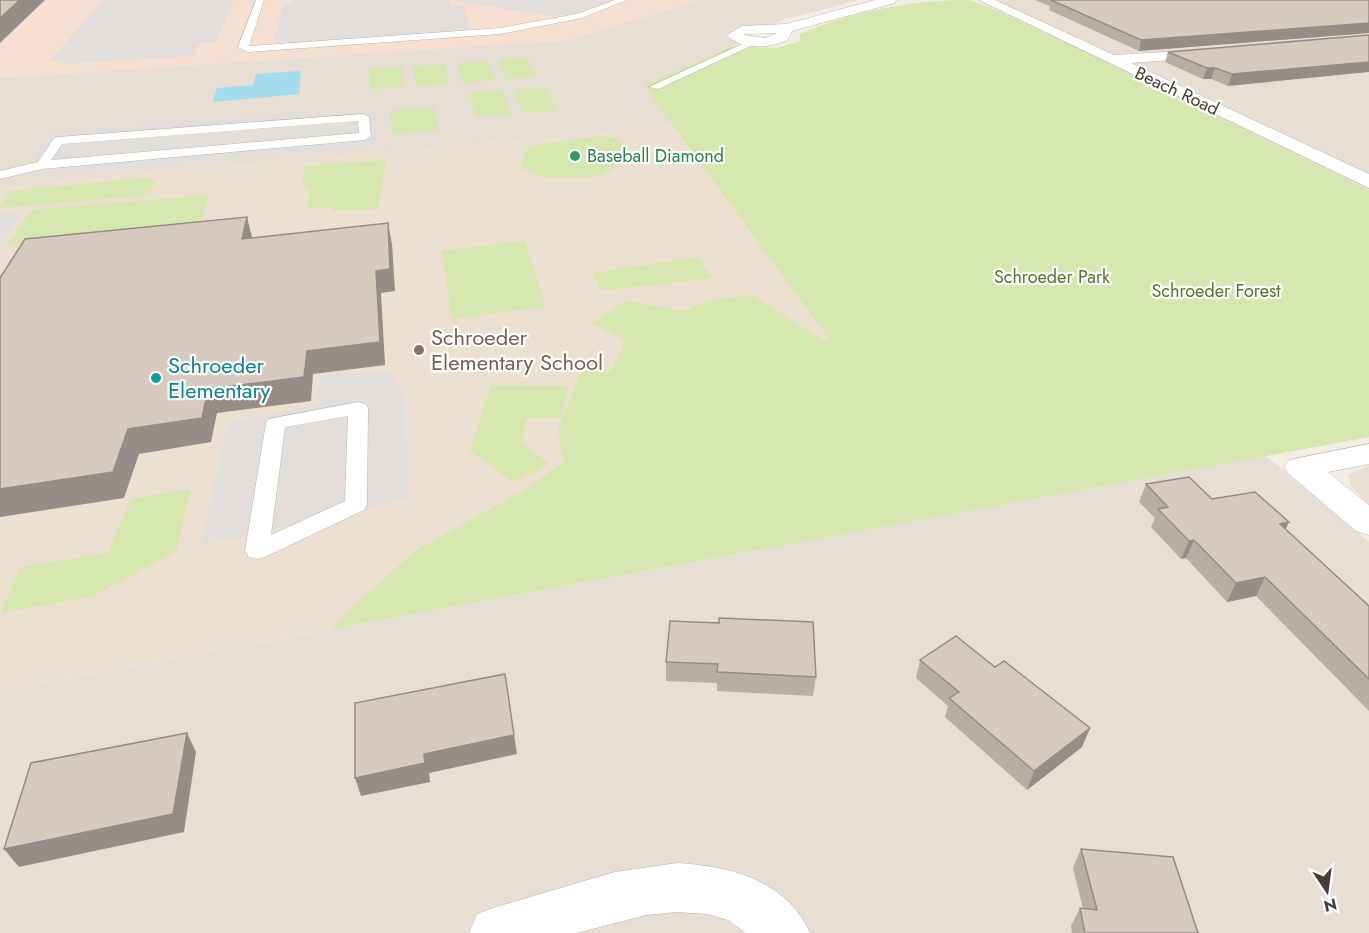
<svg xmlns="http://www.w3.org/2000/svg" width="1369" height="933" viewBox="0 0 1369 933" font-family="Jost,sans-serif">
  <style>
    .residential { fill: #e7ded4 }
    .commercial { fill: #f5e0d1 }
    .education { fill: #ece0d0 }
    .green { fill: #d6e7af }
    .parking { fill: #e1dedb }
    .water { fill: #a3dcef }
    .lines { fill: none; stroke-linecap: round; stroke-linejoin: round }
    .lane-casing { stroke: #c1b6ac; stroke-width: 1 }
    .street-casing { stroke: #c1b6ac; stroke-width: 1 }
    .lane { fill: #fff; fill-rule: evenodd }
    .street { fill: #fff; fill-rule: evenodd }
    .wall { fill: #b9aea4 }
    .shaded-wall { fill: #968d86 }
    .building { fill: #d7cabf; stroke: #968d86; stroke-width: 1.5 }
    .leisure-dot { fill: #2e9e5b; stroke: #fff; stroke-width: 2 }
    .education-dot { fill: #8d6e63; stroke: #fff; stroke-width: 2 }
    .culture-dot { fill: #0f9aa8; stroke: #fff; stroke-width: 2 }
    .labels { text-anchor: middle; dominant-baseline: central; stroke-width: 4.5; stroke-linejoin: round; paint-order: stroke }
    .far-street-label { font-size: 18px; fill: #453d35; stroke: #fff }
    .far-leisure-label { font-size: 18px; fill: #27864d; stroke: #fff; text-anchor: start }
    .far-park-label { font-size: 18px; fill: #53762a; stroke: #fff }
    .education-label { font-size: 22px; fill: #785e54; stroke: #fff; text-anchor: start }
    .culture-label { font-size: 22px; fill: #0d838f; stroke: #fff; text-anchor: start }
  </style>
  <rect width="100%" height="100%" fill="#f3ede6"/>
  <g class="residential">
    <polygon points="701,0 858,0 782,20 732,46 643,85 673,126 0,187 0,78 567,40"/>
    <polygon points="992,0 1369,0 1369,177"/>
    <polygon points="1266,456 1369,542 1369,933 0,933 0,691"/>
    <polygon points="1369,466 1369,505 1350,485 1349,474"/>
  </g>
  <polygon class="commercial" points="0,0 701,0 567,40 0,78"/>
  <polygon class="education" points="673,126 958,512 0,691 0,187"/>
  <g class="green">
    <path d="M969 0 992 8 1065 42 1369 190V437L332 629 360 600 416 550 522 492 564 462 558 429 582 371H611L626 340 591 323 624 301 686 311 707 301 753 295 823 340H830L643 85 732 46 777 48 800 41V34C854 11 910 0 969 0Z"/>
    <polygon points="528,58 537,77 505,79 498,60"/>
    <polygon points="488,61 495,80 462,83 457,63"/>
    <polygon points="445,64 449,84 416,86 413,66"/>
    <polygon points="402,67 404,87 370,90 370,69"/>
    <polygon points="546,88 557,110 522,113 513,90"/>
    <polygon points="503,91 511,114 476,117 469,93"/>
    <polygon points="434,108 439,130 392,134 390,111"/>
    <polygon points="601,136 618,138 629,161 595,177 542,177 521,168 526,150 542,144"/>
    <polygon points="386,160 378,209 331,211 331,207 307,209 311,188 302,186 306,166"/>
    <polygon points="147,178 155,181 150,195 0,208 11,191"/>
    <polygon points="208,195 200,226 8,245 31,210"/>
    <polygon points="525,241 546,307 452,319 442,251"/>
    <polygon points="698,257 712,278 601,291 592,273"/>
    <polygon points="491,385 568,386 561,417 526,419 522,443 550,464 513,482 470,451"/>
    <polygon points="191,489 176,552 93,596 1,613 21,567 108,553 131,499"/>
  </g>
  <g class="parking">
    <polygon points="103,0 234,0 216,42 199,43 193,56 62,64 65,60 50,61"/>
    <polygon points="294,0 449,0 450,5 463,5 470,30 288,45 289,41 273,42 284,4 293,3"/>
    <polygon points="465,0 612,0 571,15 561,14 554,16 459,2"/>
    <polygon points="318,111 317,117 376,112 379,146 23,177 51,132"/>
    <polygon points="23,211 0,245 0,213"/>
    <polygon points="388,371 405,396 408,498 226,541 202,543 228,420 270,415 318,404 319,376"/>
  </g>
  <polygon class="water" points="301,71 299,94 213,102 217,88 253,85 256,74"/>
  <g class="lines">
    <defs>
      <g id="lane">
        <polygon points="256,0 264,0 249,46 500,28 577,14 615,0 627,0 582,18 500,34 248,52 238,47"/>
        <polygon points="751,40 759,42 658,89 649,87"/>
        <path d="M363 114 369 117 371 136 365 140 42 169 0 179V171L38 162 54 138 58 137ZM358 121 359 133 51 160 62 144Z"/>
        <path d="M358 402 365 404 368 408 367 505 364 510 265 557 257 559 249 557 245 551 266 423 269 419ZM348 416 345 501 271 535 285 427Z"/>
      </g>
      <g id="street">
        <path d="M875 0H896L895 3 792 31 788 40C770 48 741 51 727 35L742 26 786 24ZM777 33 765 38 744 35 745 34Z"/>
        <polygon points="979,0 995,0 1114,55 1217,49 1220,52 1217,55 1212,57 1131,63 1369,174 1369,188"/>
        <polygon points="1369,444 1369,464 1328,472 1369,505 1369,535 1356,531 1289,474 1284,467 1289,460"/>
        <path d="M677 863C729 866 787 880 810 933H746L728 920 707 914 677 912 646 915 577 933H469L477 914 496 907 615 872Z"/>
      </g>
    </defs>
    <use href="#lane" class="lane-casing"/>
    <use href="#street" class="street-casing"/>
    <use href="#lane" class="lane"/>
    <use href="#street" class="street"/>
  </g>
  <g class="wall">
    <polygon points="1035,0 1369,0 1369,33 1139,51 1049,10 1050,6"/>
    <polygon points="1369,35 1228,86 1211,79 1203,79 1165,62 1168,52"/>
    <polygon points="1146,484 1212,499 1286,529 1369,606 1369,711 1256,596 1227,602 1186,558 1181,559 1151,527 1155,518 1139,502"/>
    <polygon points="670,621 816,677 813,696 717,691 717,683 666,681 666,662"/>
    <polygon points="920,660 995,667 1090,728 1082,747 1027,790 945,717 948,706 916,678"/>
    <polygon points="1081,849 1198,933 1072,933 1071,926 1080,908 1083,908 1073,868"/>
  </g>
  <g class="shaded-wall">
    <polygon points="20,0 45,0 0,43 0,18"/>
    <polygon points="1369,23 1369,33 1139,51 1141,40"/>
    <polygon points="1369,62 1369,72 1228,86 1232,74"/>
    <polygon points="1207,68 1215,68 1211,79 1203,79"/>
    <polygon points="247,217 252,237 248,260 242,239"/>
    <polygon points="388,223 392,244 395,291 381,293 385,365 313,374 311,401 217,413 211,442 139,454 124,498 0,517 0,489 128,429 208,389 307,351 376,271"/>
    <polygon points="1289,522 1280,541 1280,524"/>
    <polygon points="1194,540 1186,558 1181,559 1189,541"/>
    <polygon points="1265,577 1256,596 1227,602 1236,583"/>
    <polygon points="505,674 517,754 429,773 430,782 361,796 355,778 424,754"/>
    <polygon points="1090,728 1082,747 1027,790 1034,771"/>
    <polygon points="187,733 196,752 184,832 19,867 4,849"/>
  </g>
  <g class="building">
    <polygon points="0,0 20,0 0,18"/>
    <polygon points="1051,0 1369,0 1369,23 1141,40"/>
    <polygon points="1369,35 1369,62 1232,74 1215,68 1207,68 1168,52"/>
    <polygon points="247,217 242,239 388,223 390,269 376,271 380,342 307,351 304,377 208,389 202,418 128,429 113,472 0,489 0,278 25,239"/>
    <polygon points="1189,477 1212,499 1255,492 1289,522 1280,524 1369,606 1369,679 1265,577 1236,583 1194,540 1189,541 1158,509 1168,507 1146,484"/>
    <polygon points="719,618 813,622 816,677 717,672 718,664 666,662 670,621 719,623"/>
    <polygon points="956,636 995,667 1004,661 1090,728 1034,771 949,698 959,692 920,660"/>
    <polygon points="505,674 514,735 424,754 425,763 355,778 355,703"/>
    <polygon points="187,733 173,814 4,849 31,763"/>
    <polygon points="1081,849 1173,857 1198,933 1085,933 1080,908 1097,910"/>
  </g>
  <circle class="leisure-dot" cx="575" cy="156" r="6"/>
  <circle class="education-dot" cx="419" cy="350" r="6"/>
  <circle class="culture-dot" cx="156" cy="378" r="6"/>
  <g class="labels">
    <g class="far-street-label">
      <text transform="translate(1177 91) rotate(25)">Beach Road</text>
    </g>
    <g class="far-leisure-label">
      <text x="587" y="156">Baseball Diamond</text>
    </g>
    <g class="far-park-label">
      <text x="1052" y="277">Schroeder Park</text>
      <text x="1216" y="291">Schroeder Forest</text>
    </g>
    <g class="education-label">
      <text x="431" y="337">Schroeder<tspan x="431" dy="25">Elementary School</tspan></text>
    </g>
    <g class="culture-label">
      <text x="168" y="365">Schroeder<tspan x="168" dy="25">Elementary</tspan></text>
    </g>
  </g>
  <g transform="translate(1327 891) rotate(167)" stroke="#ffffff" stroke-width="4.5" paint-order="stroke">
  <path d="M0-4.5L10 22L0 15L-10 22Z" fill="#453d35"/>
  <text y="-9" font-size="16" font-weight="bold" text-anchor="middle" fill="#453d35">N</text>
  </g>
</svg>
